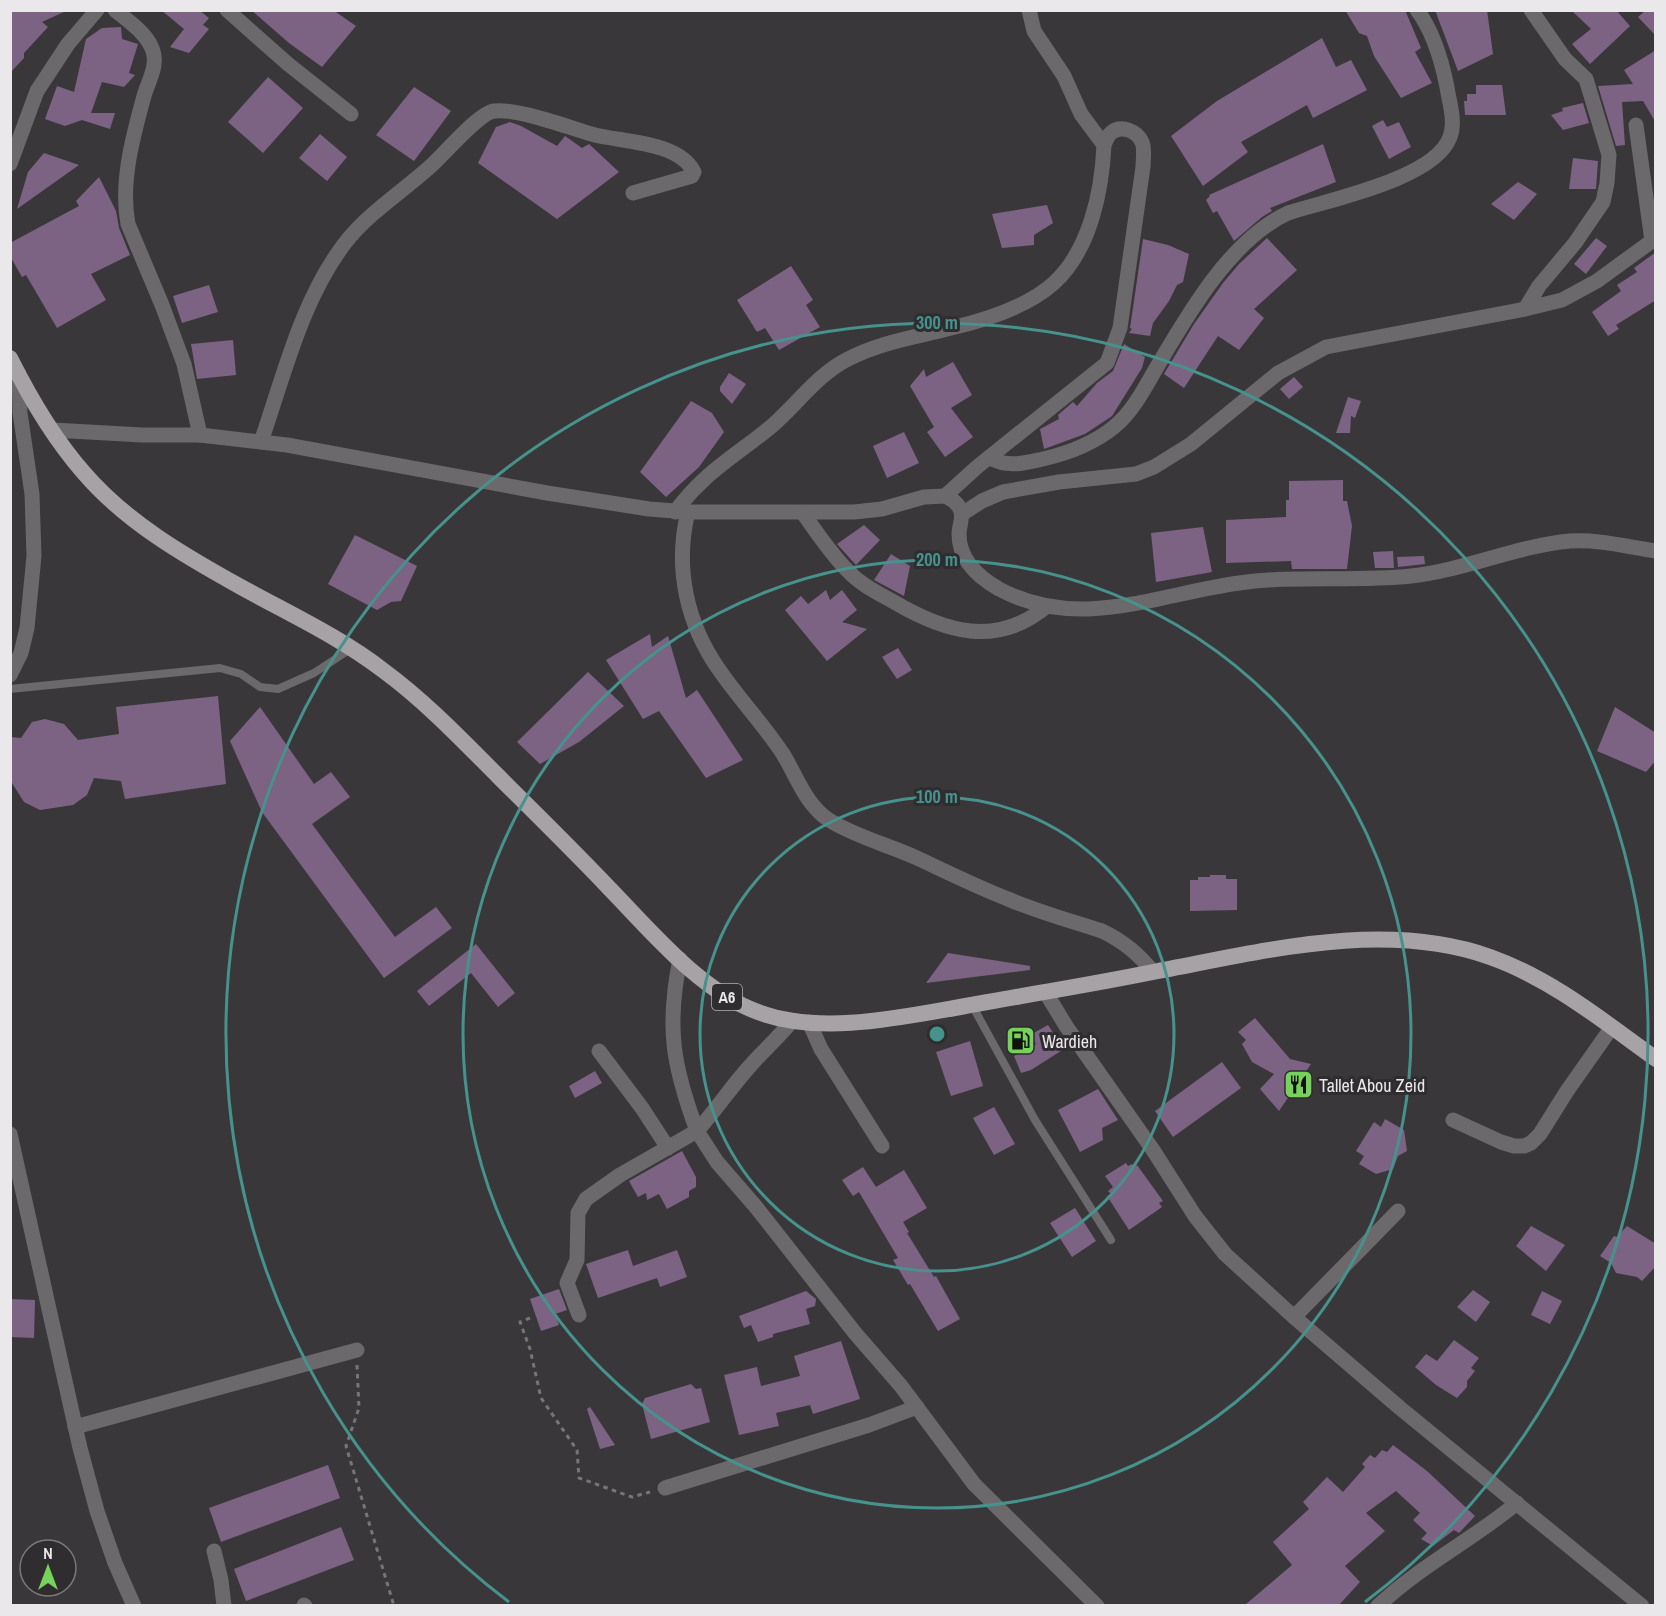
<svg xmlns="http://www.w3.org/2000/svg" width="1666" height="1616" viewBox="0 0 1666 1616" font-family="'Archivo Narrow',sans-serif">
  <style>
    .building { fill: #7c6383 }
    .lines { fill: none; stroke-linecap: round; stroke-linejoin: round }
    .path { stroke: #787578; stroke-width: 3; stroke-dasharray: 4.5 4.5; stroke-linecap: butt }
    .service { stroke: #6b696b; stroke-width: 8 }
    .minor { stroke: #6b696b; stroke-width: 15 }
    .tertiary { stroke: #6b696b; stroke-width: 15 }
    .trunk { stroke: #a6a2a6; stroke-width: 16 }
    .ring { fill: none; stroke: #46928d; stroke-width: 3 }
    .labels { text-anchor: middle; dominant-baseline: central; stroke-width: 6; stroke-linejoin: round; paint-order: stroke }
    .shield { fill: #2f2d30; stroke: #b2b0b2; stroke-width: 1.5 }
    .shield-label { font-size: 16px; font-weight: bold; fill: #eae8ea }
    .poi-label { font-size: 18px; fill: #eae8ea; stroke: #2f2d30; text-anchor: start }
    .centre { fill: #46928d; stroke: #2f2d30; stroke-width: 3 }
    .ring-label { font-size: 18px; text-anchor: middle; font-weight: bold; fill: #46928d; stroke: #2f2d30; stroke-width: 6; stroke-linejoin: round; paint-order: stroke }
  </style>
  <rect width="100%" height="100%" fill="#3a373a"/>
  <g class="building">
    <polygon points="10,10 68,10 42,22 48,27 24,53 24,58 10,73"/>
    <polygon points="161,10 199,10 209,18 203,25 209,29 189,53 170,47 184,29"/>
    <polygon points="251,10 333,10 356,26 322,67 289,43"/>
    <polygon points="1345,10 1405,10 1421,48 1415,52 1432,83 1401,98 1374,56 1367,36 1359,33"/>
    <polygon points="1435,10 1487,10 1493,54 1458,71"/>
    <polygon points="1571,10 1616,10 1630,26 1590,64 1572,44 1591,29"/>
    <polygon points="1646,10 1656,10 1656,36 1638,17"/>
    <polygon points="121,27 122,39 138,44 129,73 135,75 124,87 102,82 91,113 115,113 110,129 82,120 65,126 45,119 57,86 74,92 86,39 102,28"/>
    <polygon points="1322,38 1336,67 1351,60 1367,90 1313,118 1307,105 1241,142 1248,152 1203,186 1171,136 1217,101"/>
    <polygon points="1656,50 1656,123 1643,101 1622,102 1625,145 1616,146 1598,86 1633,84 1624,70"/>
    <polygon points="268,77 303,108 263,153 228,122"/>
    <polygon points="1476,85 1502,85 1506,115 1465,115 1464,101 1467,101 1467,94 1476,94"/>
    <polygon points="414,87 451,111 414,161 376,135"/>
    <polygon points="1583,103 1589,123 1563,130 1551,115 1563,111 1562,108"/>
    <polygon points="1383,120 1387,127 1399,122 1411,147 1389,159 1372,126"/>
    <polygon points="510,122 521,126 557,146 565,136 582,148 589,144 619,172 557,219 478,163 496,127"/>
    <polygon points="320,134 347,157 327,181 299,158"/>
    <polygon points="1323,144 1336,182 1270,208 1272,211 1262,217 1234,241 1217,211 1213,213 1206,200 1210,196 1209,195"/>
    <polygon points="44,153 79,165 17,209 28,172"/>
    <polygon points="1573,158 1598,161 1596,189 1569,189"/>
    <polygon points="99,177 116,211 119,228 130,255 91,274 106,300 57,328 26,275 22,277 10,256 10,243 79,206 76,201"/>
    <polygon points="1518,182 1537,194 1514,220 1491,204"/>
    <polygon points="1047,205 1053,223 1034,235 1034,245 1002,248 992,214"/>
    <polygon points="1267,238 1297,270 1254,309 1264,318 1239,350 1218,336 1184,388 1164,374 1194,324 1223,283 1239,264"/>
    <polygon points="1596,238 1607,246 1586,274 1574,264"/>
    <polygon points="1143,239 1168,245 1189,254 1183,282 1177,285 1169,301 1153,323 1150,336 1129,333 1132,329 1130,328"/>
    <polygon points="1656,252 1656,300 1616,325 1619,329 1608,336 1592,312 1621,291 1617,285 1637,272 1634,268"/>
    <polygon points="791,266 813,300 806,305 820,327 779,350 765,328 757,332 737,300"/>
    <polygon points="209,285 218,312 182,323 173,296"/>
    <polygon points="233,340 236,375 197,379 191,344"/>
    <polygon points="1124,344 1145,357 1142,368 1112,416 1085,434 1044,449 1040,429 1059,419 1058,415 1073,402 1077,406 1097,383 1113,371"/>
    <polygon points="953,362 972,395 951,408 973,437 945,457 927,432 934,427 910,386 924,369 926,377"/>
    <polygon points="729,373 746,384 732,404 720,391 720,387"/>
    <polygon points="1294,377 1303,387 1289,399 1280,389"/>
    <polygon points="1348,397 1361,401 1355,418 1351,416 1350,433 1336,433"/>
    <polygon points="691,401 712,413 724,432 699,467 666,497 640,472"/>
    <polygon points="904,432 919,463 887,478 873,446"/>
    <polygon points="1343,480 1343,501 1347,501 1352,526 1347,569 1292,569 1291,561 1226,563 1226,520 1286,517 1286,500 1289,500 1289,481"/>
    <polygon points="864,525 880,540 856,565 837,544"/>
    <polygon points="1203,527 1212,572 1156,582 1151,533"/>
    <polygon points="355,535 417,566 401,601 391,602 377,610 328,584"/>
    <polygon points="1393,551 1394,568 1375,568 1373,552"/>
    <polygon points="891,554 910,566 904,596 874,580"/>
    <polygon points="1424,556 1425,564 1398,567 1397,557"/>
    <polygon points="826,590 830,600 842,590 857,610 842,622 867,629 827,661 785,610 801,596 808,604"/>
    <polygon points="650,634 652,647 668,636 686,698 697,690 743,760 706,778 659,711 643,719 606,660"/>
    <polygon points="898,648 912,670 897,679 882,657"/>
    <polygon points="588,672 624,706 579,742 540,764 517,742"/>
    <polygon points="218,696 226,784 125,799 121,781 94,778 87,795 73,805 40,810 24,802 12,783 10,737 21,738 32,722 45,719 64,724 78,740 119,734 116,707"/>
    <polygon points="260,707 314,784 331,772 350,797 312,824 395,937 436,907 452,928 384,978 262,812 230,741"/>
    <polygon points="1615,707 1656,733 1656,760 1646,772 1597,751"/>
    <polygon points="1210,875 1226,875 1226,879 1237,879 1237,910 1190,911 1190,880 1198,880 1198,877 1210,877"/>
    <polygon points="476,944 515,993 498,1007 471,973 429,1006 417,991"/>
    <polygon points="948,953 1030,966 1030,970 926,983"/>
    <polygon points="1255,1018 1290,1059 1311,1064 1279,1111 1260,1089 1274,1074 1252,1062 1242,1044 1246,1040 1238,1032"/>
    <polygon points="1048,1025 1064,1049 1031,1070 1021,1073 1014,1056 1036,1044 1030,1035"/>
    <polygon points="970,1041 983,1086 951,1096 936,1052"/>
    <polygon points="1222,1062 1241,1088 1173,1137 1155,1111"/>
    <polygon points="595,1071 602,1083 575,1098 569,1086"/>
    <polygon points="1098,1089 1118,1120 1102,1128 1103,1140 1080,1152 1058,1110"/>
    <polygon points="994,1107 1015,1144 994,1155 973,1118"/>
    <polygon points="1385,1119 1404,1130 1407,1151 1398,1156 1393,1169 1376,1174 1359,1164 1364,1156 1356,1151 1374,1122 1381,1127"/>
    <polygon points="682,1151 696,1177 696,1187 689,1191 689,1197 667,1209 659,1194 647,1200 646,1193 638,1197 629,1181"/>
    <polygon points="1126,1163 1128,1166 1132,1164 1134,1167 1137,1165 1163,1201 1159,1203 1162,1207 1129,1230 1107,1196 1111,1194 1108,1191 1113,1187 1105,1176"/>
    <polygon points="863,1167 876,1187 904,1170 927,1208 903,1222 909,1232 907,1233 934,1277 936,1276 960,1319 938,1331 910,1284 908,1285 893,1260 898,1258 859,1192 853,1196 842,1180"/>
    <polygon points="1075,1208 1096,1241 1072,1257 1050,1223"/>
    <polygon points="1531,1226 1565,1245 1546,1271 1516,1246"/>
    <polygon points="1627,1226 1656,1244 1656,1266 1642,1281 1637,1277 1616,1273 1611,1263 1600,1256 1614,1236 1617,1237"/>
    <polygon points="628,1250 633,1266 677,1250 687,1277 660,1287 657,1278 598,1298 586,1264"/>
    <polygon points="559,1289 567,1310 555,1314 559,1325 541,1331 530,1299"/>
    <polygon points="1473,1290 1490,1302 1476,1322 1457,1307"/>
    <polygon points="806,1291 816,1299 815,1306 806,1309 810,1324 773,1334 773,1337 758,1342 751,1325 744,1328 739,1316"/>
    <polygon points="1542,1291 1562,1301 1550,1324 1531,1315"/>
    <polygon points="10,1299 35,1300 34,1338 10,1337"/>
    <polygon points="1454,1340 1479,1358 1471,1368 1475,1371 1467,1381 1467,1387 1457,1398 1436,1385 1415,1367 1426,1354 1437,1361"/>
    <polygon points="841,1341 860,1399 813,1414 810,1405 776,1413 779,1426 739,1435 724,1375 757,1367 761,1386 800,1376 794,1356"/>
    <polygon points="691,1384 696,1389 701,1388 710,1422 651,1439 642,1404 645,1398"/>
    <polygon points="590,1407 615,1445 600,1449 587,1409"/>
    <polygon points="1393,1445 1427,1471 1475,1516 1459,1533 1454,1530 1433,1546 1421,1539 1427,1533 1413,1520 1420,1513 1396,1491 1366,1513 1385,1531 1345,1566 1360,1582 1339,1605 1245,1605 1292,1565 1273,1542 1309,1509 1303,1502 1327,1477 1343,1492 1365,1467 1362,1464 1370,1455 1375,1458 1382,1450 1387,1452"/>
    <polygon points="328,1465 340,1498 221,1542 209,1508"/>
    <polygon points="341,1527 354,1560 246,1601 234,1569"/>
  </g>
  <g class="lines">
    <g class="path">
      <polyline points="530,1318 520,1322 530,1349 541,1398 577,1450 579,1478 632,1497 650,1492"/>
      <polyline points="357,1365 359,1408 346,1446 394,1606"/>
    </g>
    <g class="service">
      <polyline points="10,689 220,668 241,674 260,687 278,689 314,673 352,648"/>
      <polyline points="972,1005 1035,1120 1111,1240"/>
    </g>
    <g class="minor">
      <path d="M115 10C129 22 147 33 153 51 158 66 148 82 144 96 133 136 120 183 128 224L162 305 184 364 200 435"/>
      <polyline points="227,10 288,64 351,114"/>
      <polyline points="1029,10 1034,31 1064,76 1081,114 1104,145"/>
      <polyline points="1636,125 1652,241"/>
      <polyline points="10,164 37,91 68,44 97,10"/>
      <polyline points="1525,309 1539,286 1575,243 1603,202 1607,183 1609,155 1586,79 1565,59 1531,10"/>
      <path d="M53 430 142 435H200L287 445 547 493 649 509 688 512H854L882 509 924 497 945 496C952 499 959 504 961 512 963 518 959 527 959 534 959 560 978 577 999 589 1079 632 1158 594 1239 583 1296 575 1353 582 1411 576 1465 570 1516 546 1570 541 1598 539 1628 547 1656 551"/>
      <path d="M261 442C284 375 302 299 345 243 369 212 405 190 433 164 446 152 479 113 494 111 518 108 570 128 595 135 624 142 679 142 694 172L692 176 633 193"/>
      <path d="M990 458C1008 468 1025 463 1043 459 1069 453 1093 444 1114 427 1135 410 1147 383 1161 360 1191 309 1233 238 1288 213 1328 200 1435 179 1450 137 1456 121 1449 102 1447 87 1442 62 1433 31 1417 10"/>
      <path d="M675 512C705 471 736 456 773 425 797 404 818 374 848 359 881 342 916 337 951 328 986 320 1027 307 1054 283 1090 250 1102 191 1104 145 1106 140 1108 135 1112 132 1122 125 1137 131 1142 142 1145 149 1143 159 1143 167L1120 328 1107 363 977 467 945 496"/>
      <path d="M688 512C674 568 687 625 720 671 740 700 764 725 783 754 797 777 806 805 829 820 856 837 889 845 917 858 947 872 977 887 1008 899 1038 912 1071 921 1102 931 1123 941 1139 954 1153 972"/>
      <path d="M803 513C817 533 831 554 848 571 861 585 878 593 894 602 945 632 997 648 1047 606"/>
      <polyline points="962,514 982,501 1003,492 1059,482 1136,474 1154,467 1191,444 1278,373 1326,347 1525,309 1562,300 1597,281 1656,238"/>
      <polyline points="1046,993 1066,1026 1153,1150 1195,1216 1225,1254 1294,1317 1400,1408 1642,1606"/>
      <path d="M791 1022C778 1038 763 1051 750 1066 731 1087 716 1110 697 1131L717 1162 756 1207 855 1333 901 1386 974 1484 1097 1606"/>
      <polyline points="809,1022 821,1049 882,1146"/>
      <polyline points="599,1051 642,1108 668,1148"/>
      <polyline points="1453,1120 1501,1142 1514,1146 1524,1146 1531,1143 1540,1134 1567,1091 1612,1027"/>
      <path d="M579 1315 567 1283 577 1260 578 1213 586 1199 620 1175 697 1131C673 1066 666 1028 680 959"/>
      <polyline points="1294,1317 1398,1211"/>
      <polyline points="75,1427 357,1350"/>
      <polyline points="665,1488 869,1425 917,1407"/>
      <polyline points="214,1551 221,1580 224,1606"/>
      <polyline points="304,1605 305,1606"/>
      <path d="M1378 1606C1420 1566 1472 1540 1517 1503"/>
    </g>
    <g class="tertiary">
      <polyline points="10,675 21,653 27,628 34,556 32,494 20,413 19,374"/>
      <polyline points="10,1134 80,1448 97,1511 115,1563 134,1606"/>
    </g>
    <path class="trunk" d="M10 358C30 398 54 439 84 473 126 522 185 556 241 587 290 614 340 637 384 671 426 702 462 740 499 777 536 814 573 850 609 888 652 932 700 991 758 1012 818 1035 898 1018 960 1007 1025 995 1089 985 1153 972 1261 952 1383 919 1490 957 1552 979 1603 1021 1656 1059"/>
  </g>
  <g class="ring">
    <circle cx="937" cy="1034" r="237"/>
    <circle cx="937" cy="1034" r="474"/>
    <path d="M509 1602A711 711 0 1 1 1365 1602"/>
  </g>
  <defs>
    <symbol id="fuel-square" viewBox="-11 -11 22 22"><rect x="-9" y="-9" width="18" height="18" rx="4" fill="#76d25a" stroke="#2f2d30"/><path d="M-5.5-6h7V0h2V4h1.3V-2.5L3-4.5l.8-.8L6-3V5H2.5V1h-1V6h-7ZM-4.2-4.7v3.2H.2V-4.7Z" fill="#111"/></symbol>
    <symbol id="restaurant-square" viewBox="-11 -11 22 22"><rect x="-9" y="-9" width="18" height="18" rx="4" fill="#76d25a" stroke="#2f2d30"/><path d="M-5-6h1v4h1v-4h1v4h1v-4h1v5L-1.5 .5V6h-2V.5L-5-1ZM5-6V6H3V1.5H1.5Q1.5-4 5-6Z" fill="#111"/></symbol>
  </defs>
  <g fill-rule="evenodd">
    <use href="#fuel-square" x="1004" y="1024" width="33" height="33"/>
    <use href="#restaurant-square" x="1282" y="1068" width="33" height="33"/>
  </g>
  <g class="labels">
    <rect class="shield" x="712" y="984" width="30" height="26" rx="4.5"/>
    <g class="shield-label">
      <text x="727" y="997">A6</text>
    </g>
    <g class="poi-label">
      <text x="1042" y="1041">Wardieh</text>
      <text x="1319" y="1085">Tallet Abou Zeid</text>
    </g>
  </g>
  <circle cx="937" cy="1034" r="9" class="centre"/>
  <g class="ring-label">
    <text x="937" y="329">300 m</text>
    <text x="937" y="566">200 m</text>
    <text x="937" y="803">100 m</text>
  </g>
  <rect width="1666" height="1616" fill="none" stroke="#eae8ea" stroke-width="24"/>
  <g transform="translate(48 1568)"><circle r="28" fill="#2f2d30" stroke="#7a787a" stroke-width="1.5"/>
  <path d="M0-4.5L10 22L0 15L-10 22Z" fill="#76d25a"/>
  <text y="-9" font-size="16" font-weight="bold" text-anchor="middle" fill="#eae8ea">N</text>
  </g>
</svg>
